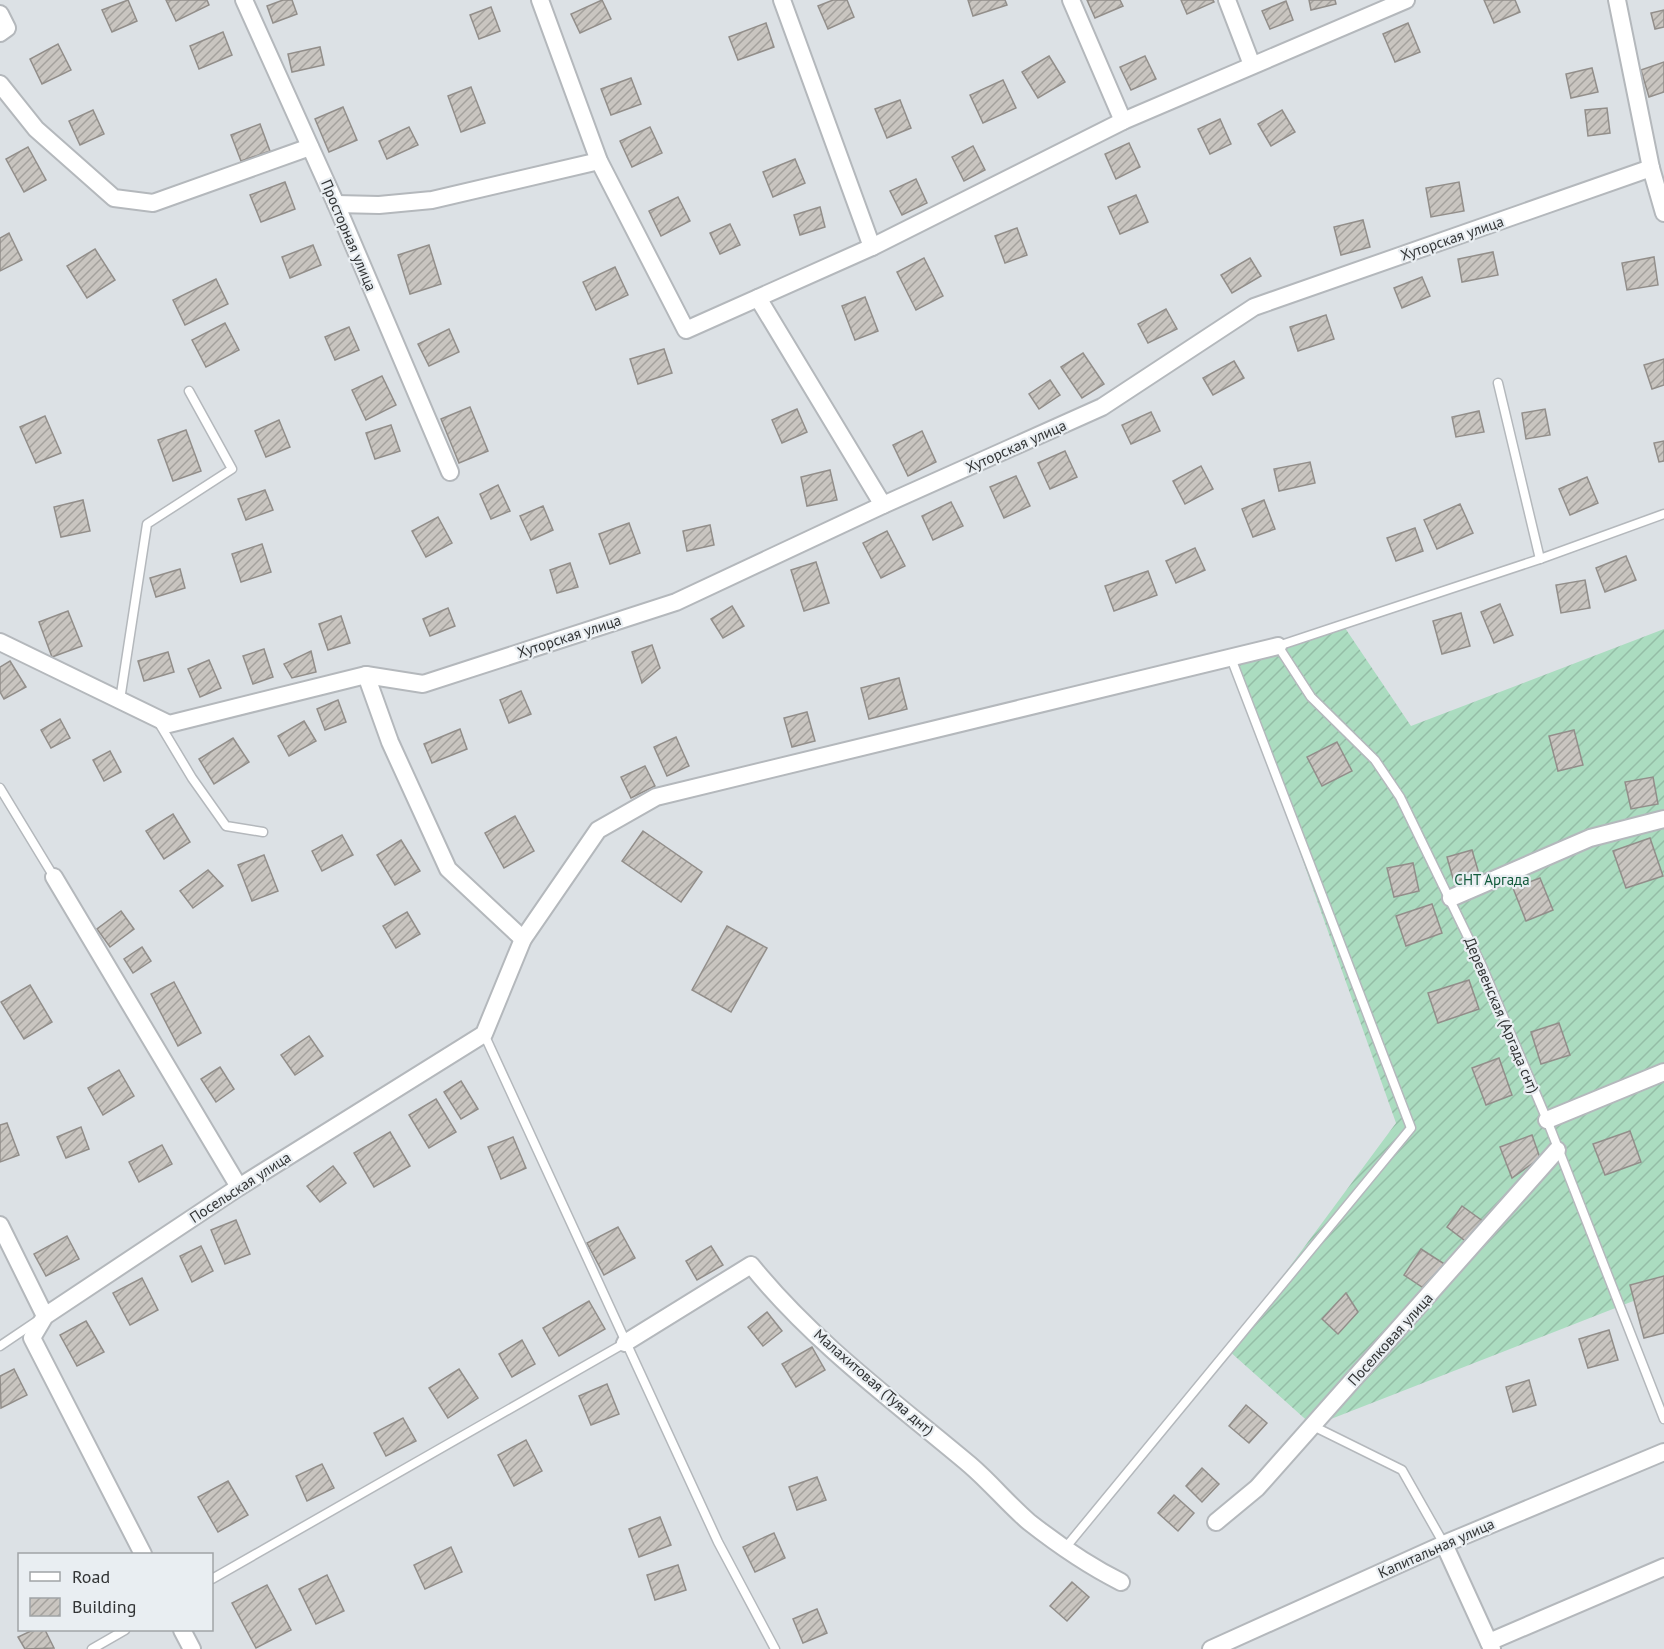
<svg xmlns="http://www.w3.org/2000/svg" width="1664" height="1649" viewBox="0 0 1664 1649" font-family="'PT Sans',sans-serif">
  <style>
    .garden { fill: url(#garden-furrows) }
    .building { fill: url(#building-hatch); stroke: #928e8a; stroke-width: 1.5 }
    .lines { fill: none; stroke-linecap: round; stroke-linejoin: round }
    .lane-casing { stroke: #b4b8bc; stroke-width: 11 }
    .street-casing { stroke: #b4b8bc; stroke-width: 20 }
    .lane { stroke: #fff; stroke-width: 8 }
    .street { stroke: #fff; stroke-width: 16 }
    .labels { text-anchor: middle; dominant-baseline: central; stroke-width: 4.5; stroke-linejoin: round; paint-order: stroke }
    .street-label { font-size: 15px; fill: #323435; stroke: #e9eef2 }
    .park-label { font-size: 15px; fill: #125b3c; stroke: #e9eef2 }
  </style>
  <defs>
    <pattern id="garden-furrows" width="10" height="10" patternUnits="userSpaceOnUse" patternTransform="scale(1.5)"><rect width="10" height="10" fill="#abdcc0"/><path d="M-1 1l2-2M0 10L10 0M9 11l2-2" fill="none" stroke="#94bda6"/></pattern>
    <pattern id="building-hatch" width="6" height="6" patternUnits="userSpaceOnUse" patternTransform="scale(1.5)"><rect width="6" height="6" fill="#c9c5c0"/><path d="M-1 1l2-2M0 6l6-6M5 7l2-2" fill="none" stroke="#a4a19d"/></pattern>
  </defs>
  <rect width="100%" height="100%" fill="#dce1e5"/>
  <polygon class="garden" points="1343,625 1411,726 1664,629 1664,1289 1313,1426 1228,1350 1396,1123 1231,658"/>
  <g class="building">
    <polygon points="128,0 137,21 112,32 102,10"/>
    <polygon points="166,0 207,0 209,5 176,21"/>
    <polygon points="283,0 292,0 297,14 273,23 267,6"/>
    <polygon points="602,0 611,19 580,33 571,14"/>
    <polygon points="833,0 847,0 854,17 828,29 818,6"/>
    <polygon points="968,0 1005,0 1007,5 973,16"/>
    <polygon points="1087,0 1120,0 1123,6 1095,18"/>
    <polygon points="1181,0 1213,0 1214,2 1187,14"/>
    <polygon points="1309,0 1335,0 1336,4 1311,10"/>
    <polygon points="1484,0 1515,0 1520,12 1494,23"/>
    <polygon points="1286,1 1293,20 1270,29 1262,11"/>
    <polygon points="491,7 500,31 479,39 470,15"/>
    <polygon points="1664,10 1664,27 1655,29 1651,13"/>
    <polygon points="766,23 774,47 738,60 729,37"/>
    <polygon points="1408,23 1420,52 1395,62 1383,34"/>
    <polygon points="223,32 232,55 199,69 190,46"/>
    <polygon points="58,44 71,70 42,84 30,59"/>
    <polygon points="320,47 324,65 292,72 288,54"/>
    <polygon points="1049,56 1065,82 1038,98 1022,72"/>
    <polygon points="1145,56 1156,79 1131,90 1120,67"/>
    <polygon points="1664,62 1664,92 1649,97 1641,70"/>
    <polygon points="1592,68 1598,92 1571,98 1566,74"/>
    <polygon points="631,78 641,104 611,115 601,89"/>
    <polygon points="1003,80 1016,108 983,123 970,95"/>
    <polygon points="471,87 485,123 461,132 448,96"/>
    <polygon points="900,100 911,128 887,138 875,109"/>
    <polygon points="343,107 357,140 329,152 315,119"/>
    <polygon points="1607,108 1610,133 1588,136 1585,110"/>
    <polygon points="93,110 104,134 80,145 69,121"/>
    <polygon points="1282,110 1295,132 1271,146 1258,124"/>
    <polygon points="1220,119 1231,144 1210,154 1198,129"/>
    <polygon points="260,124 270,151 241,161 231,135"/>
    <polygon points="409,127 418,145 387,159 379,141"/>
    <polygon points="650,127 662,153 632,167 620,141"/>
    <polygon points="1129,143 1140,167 1116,179 1105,154"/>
    <polygon points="973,146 985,170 964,181 952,157"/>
    <polygon points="28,147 46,180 24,192 6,159"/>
    <polygon points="795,159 805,183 773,197 763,172"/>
    <polygon points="916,179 927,203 902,215 890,191"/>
    <polygon points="285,182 295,209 261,222 250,195"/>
    <polygon points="1459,182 1464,211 1431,217 1426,188"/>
    <polygon points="1136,195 1148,222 1120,234 1108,207"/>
    <polygon points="678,197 690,221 661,236 649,211"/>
    <polygon points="820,207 825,227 800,235 794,215"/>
    <polygon points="1363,220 1370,247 1341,255 1334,227"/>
    <polygon points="730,224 740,245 720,254 710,233"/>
    <polygon points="1017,228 1027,255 1005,263 995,236"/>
    <polygon points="9,233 22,260 0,271 0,238"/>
    <polygon points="313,245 321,265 290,278 282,257"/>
    <polygon points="429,245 441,284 410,294 398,255"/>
    <polygon points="95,249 115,280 87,298 67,266"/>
    <polygon points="1493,252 1498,275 1462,282 1458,259"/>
    <polygon points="1654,257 1658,285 1627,290 1622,263"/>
    <polygon points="924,258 943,296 916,310 897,272"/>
    <polygon points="1250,258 1261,276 1232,293 1221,275"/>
    <polygon points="615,267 628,295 596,310 583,282"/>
    <polygon points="1422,277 1430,296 1402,308 1394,288"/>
    <polygon points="216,279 228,304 185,325 173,300"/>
    <polygon points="865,297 878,331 855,340 842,306"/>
    <polygon points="1166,309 1177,329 1148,343 1138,324"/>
    <polygon points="1326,315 1334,339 1298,351 1290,327"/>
    <polygon points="225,323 239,350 206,367 192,340"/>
    <polygon points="349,327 359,350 335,360 325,337"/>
    <polygon points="449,329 459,352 429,366 418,344"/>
    <polygon points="664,349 672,373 638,384 630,359"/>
    <polygon points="1083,353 1104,384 1082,398 1061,367"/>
    <polygon points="1664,359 1664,385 1652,389 1644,365"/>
    <polygon points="1234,361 1244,378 1213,395 1203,378"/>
    <polygon points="382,376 396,405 366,420 352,390"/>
    <polygon points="1050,380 1060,395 1039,409 1029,394"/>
    <polygon points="470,407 488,451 459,463 441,419"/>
    <polygon points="797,409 807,432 782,443 772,420"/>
    <polygon points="1545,409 1550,435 1526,439 1522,413"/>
    <polygon points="1479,411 1484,432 1456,437 1452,417"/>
    <polygon points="1151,412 1160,431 1131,444 1122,425"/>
    <polygon points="45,416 61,453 36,463 20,427"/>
    <polygon points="279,420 290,447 266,457 255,431"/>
    <polygon points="391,425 400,451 375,459 366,433"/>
    <polygon points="186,430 201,471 173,481 158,440"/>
    <polygon points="922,431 936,462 908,476 893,445"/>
    <polygon points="1664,441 1664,461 1659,462 1654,443"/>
    <polygon points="1065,451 1077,477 1050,489 1038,463"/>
    <polygon points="1310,462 1315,483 1279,491 1274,469"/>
    <polygon points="1201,466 1213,489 1185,504 1173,481"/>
    <polygon points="830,470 837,500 807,506 801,477"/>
    <polygon points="1016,476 1030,506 1004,518 990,487"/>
    <polygon points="1587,477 1598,503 1570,515 1559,489"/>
    <polygon points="498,485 510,511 491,519 480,494"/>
    <polygon points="265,490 273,510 246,520 238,499"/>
    <polygon points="83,500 90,531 61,537 54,507"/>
    <polygon points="1264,500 1275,529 1253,537 1242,509"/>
    <polygon points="951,502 963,526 933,540 922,516"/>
    <polygon points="1460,504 1473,533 1437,549 1424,520"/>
    <polygon points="543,506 553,530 531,540 520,516"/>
    <polygon points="438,517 452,543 426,557 412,531"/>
    <polygon points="629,523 640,553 610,564 599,534"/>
    <polygon points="710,525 714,545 687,551 683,531"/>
    <polygon points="1415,528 1423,551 1396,561 1387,538"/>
    <polygon points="887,531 905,566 881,578 863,543"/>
    <polygon points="262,544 271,572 241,582 232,554"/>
    <polygon points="1195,548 1205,570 1176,583 1166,561"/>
    <polygon points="1626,556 1636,580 1605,592 1596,568"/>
    <polygon points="816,562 829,603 804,611 791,570"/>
    <polygon points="570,563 578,587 557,593 550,570"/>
    <polygon points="180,569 185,588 156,597 150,578"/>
    <polygon points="1148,571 1157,595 1114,611 1105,586"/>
    <polygon points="1585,580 1590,608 1561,613 1556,585"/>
    <polygon points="1500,604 1513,635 1494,643 1481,612"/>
    <polygon points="732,606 744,626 723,638 711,619"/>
    <polygon points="448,608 455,626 430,636 423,619"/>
    <polygon points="68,611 82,646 52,657 39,622"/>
    <polygon points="1461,613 1470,646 1442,654 1433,621"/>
    <polygon points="341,616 350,643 328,650 319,624"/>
    <polygon points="652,645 660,668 642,683 632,652"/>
    <polygon points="264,649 273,677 253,684 243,656"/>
    <polygon points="311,651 316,672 292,678 284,664"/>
    <polygon points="168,652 174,672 144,681 138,661"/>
    <polygon points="209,660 221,688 200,697 188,669"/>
    <polygon points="10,661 26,687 4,699 0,692 0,667"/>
    <polygon points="899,678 907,709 869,719 861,688"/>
    <polygon points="521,691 531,714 509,723 500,700"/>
    <polygon points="338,700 346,722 325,730 317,709"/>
    <polygon points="807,712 815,741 792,747 784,718"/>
    <polygon points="60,719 70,738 51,748 41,730"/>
    <polygon points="304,721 316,741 289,756 278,736"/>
    <polygon points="460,729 467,749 432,763 424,744"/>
    <polygon points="1574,730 1583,765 1558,771 1549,736"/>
    <polygon points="676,737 689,766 667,776 654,747"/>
    <polygon points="233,738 249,762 214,784 199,759"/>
    <polygon points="1337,742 1352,771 1322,786 1307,757"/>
    <polygon points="110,751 121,772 104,781 93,760"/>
    <polygon points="645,766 655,786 631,798 621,777"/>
    <polygon points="1653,777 1658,804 1631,809 1625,782"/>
    <polygon points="173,814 190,842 164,859 146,831"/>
    <polygon points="515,816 534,851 504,868 485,833"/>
    <polygon points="643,831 702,872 681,902 622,861"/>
    <polygon points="342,835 353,855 322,871 312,851"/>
    <polygon points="1650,838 1663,876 1626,888 1613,851"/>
    <polygon points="401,840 420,871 395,885 377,855"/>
    <polygon points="1472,850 1479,874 1454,882 1447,857"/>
    <polygon points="264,855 278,891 252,901 238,865"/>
    <polygon points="1413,863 1419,891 1394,897 1387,868"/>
    <polygon points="208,870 223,886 193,908 180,891"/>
    <polygon points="1540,878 1553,910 1526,921 1513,888"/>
    <polygon points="1432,904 1442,933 1406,946 1396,916"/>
    <polygon points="121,911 134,929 110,947 97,929"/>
    <polygon points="407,912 420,934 396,948 383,926"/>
    <polygon points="727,926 767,948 731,1012 692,990"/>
    <polygon points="142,947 151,961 133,973 124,959"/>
    <polygon points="1469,980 1479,1009 1438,1023 1428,993"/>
    <polygon points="174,982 201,1033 178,1046 151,994"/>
    <polygon points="30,985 52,1022 24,1039 1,1002"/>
    <polygon points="1559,1023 1570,1055 1541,1064 1531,1032"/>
    <polygon points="309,1036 323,1056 295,1075 281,1055"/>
    <polygon points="1499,1058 1512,1095 1486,1105 1472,1068"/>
    <polygon points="220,1067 234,1089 216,1102 201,1079"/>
    <polygon points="119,1070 134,1096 103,1115 88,1088"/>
    <polygon points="461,1081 478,1109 461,1119 444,1092"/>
    <polygon points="436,1099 456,1132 429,1148 409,1115"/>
    <polygon points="7,1123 19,1155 0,1162 0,1125"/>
    <polygon points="81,1127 89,1149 66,1158 57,1137"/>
    <polygon points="1630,1131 1641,1162 1605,1175 1593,1144"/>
    <polygon points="390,1132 410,1166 374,1187 354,1153"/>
    <polygon points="1532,1135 1540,1158 1512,1178 1500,1147"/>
    <polygon points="513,1137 526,1168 501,1179 488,1147"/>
    <polygon points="162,1145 172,1164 139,1182 129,1162"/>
    <polygon points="333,1166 346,1183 320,1202 307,1186"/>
    <polygon points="1462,1206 1484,1222 1468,1243 1447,1227"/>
    <polygon points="236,1220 250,1254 225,1264 211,1230"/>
    <polygon points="618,1227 635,1258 604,1275 587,1243"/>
    <polygon points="67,1236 79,1259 46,1276 34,1254"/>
    <polygon points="201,1246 213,1271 192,1282 180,1256"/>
    <polygon points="711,1246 723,1265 697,1280 686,1261"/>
    <polygon points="1421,1249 1446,1265 1428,1291 1404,1275"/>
    <polygon points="1664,1276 1664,1333 1644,1338 1630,1285"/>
    <polygon points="142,1278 158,1310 130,1325 113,1293"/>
    <polygon points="1346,1293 1358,1312 1338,1334 1322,1319"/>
    <polygon points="589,1301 605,1329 559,1356 543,1328"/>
    <polygon points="767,1312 782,1331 763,1346 748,1327"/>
    <polygon points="86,1321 104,1352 77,1366 60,1335"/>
    <polygon points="1609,1330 1618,1360 1588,1368 1579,1339"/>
    <polygon points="522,1340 535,1364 512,1377 499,1354"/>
    <polygon points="812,1347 825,1370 796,1387 782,1364"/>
    <polygon points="14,1369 27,1395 1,1408 0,1376"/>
    <polygon points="459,1369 478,1398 448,1418 429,1388"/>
    <polygon points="1529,1380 1536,1405 1513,1412 1506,1387"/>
    <polygon points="607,1384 619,1414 591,1425 579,1396"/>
    <polygon points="1246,1405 1267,1423 1249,1443 1229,1426"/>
    <polygon points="403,1418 416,1441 386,1456 374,1433"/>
    <polygon points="526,1440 542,1471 514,1486 498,1455"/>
    <polygon points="322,1464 334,1488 307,1501 296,1476"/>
    <polygon points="1202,1468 1219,1484 1202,1502 1186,1486"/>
    <polygon points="817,1477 826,1500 797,1510 789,1487"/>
    <polygon points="228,1481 248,1515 218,1532 198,1497"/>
    <polygon points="1174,1495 1194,1513 1178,1531 1158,1513"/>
    <polygon points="660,1517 671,1545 639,1557 629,1529"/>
    <polygon points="774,1533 785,1558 755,1572 743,1547"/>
    <polygon points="451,1547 462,1572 425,1589 414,1565"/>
    <polygon points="678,1565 686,1590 655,1600 647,1575"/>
    <polygon points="327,1575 344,1611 316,1624 299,1589"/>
    <polygon points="1072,1582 1089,1597 1067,1621 1050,1606"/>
    <polygon points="267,1585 291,1630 256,1648 232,1603"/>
    <polygon points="817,1609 827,1633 803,1643 793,1619"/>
    <polygon points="33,1630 45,1630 54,1648 25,1649 18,1637"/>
  </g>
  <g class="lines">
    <defs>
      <g id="lane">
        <polyline points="1498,383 1540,559"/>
        <polyline points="1664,514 1540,559 1278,646 1311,697 1375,760 1400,797 1482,966 1547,1120 1664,1419"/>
        <polyline points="120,700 147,524 232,469 189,391"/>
        <polyline points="159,723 192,778 226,826 263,832"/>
        <polyline points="0,788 54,877"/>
        <polyline points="484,1034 718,1542 775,1649"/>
        <polyline points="0,1346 37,1321"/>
        <polyline points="1313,1426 1402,1470 1444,1544"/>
        <polyline points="1066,1547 1411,1128 1231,658"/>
        <polyline points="212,1579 625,1343"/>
        <polyline points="92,1649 125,1630"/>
      </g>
      <g id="street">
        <polyline points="244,0 336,204 450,472"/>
        <polyline points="540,0 599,161 686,330 872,247 1123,121 1406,0"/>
        <polyline points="782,0 872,247"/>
        <polyline points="1071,0 1123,121"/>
        <polyline points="1227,0 1252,65"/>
        <polyline points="1617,0 1651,168 1664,213"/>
        <polyline points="0,14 7,28 0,33"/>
        <polyline points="0,84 36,129 114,198 153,203 310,147"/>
        <polyline points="336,204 379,205 432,200 599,161"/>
        <polyline points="758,298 883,505"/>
        <polyline points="0,642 169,724 366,675 423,684 676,602 883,505 1102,407 1254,307 1651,168"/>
        <polyline points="366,675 390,742 448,869 523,939"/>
        <polyline points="54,877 239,1187"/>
        <polyline points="1451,898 1590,838 1664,819"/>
        <polyline points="1547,1120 1664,1072"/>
        <polyline points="0,1225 45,1316"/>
        <path d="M625 1343 751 1265C813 1342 895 1402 970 1465 991 1483 1008 1504 1029 1522 1057 1544 1089 1566 1121 1582"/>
        <polyline points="1216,1522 1257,1488 1557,1150"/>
        <polyline points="1444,1544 1492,1649"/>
        <polyline points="143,1554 32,1338 45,1316 239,1187 484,1034 523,939 598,830 656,797 1278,646"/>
        <polyline points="182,1630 192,1649"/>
        <polyline points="1489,1642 1664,1567"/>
        <polyline points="1211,1649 1444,1544 1664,1452"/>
      </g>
    </defs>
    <use href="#lane" class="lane-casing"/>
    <use href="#street" class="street-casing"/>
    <use href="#lane" class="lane"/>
    <use href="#street" class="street"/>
  </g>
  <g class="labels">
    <g class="street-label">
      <text transform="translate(349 235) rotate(67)">Просторная улица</text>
      <text transform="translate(1452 238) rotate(-19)">Хуторская улица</text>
      <text transform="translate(1016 446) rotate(-24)">Хуторская улица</text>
      <text transform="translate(569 636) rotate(-18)">Хуторская улица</text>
      <text transform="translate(1502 1015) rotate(67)">Деревенская (Аргада снт)</text>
      <text transform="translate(240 1187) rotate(-33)">Посельская улица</text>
      <text transform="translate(1390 1339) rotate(-48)">Поселковая улица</text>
      <text transform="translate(874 1382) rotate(41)">Малахитовая (Туяа днт)</text>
      <text transform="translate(1436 1548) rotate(-24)">Капитальная улица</text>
    </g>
    <g class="park-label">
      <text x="1492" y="879">СНТ Аргада</text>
    </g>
  </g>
  <rect x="18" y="1553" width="195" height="78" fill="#e9eef2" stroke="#a0a4a6" stroke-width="1.5"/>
  <rect x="30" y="1572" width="30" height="9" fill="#ffffff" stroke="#a0a4a6" stroke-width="1.5"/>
  <text x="72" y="1583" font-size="18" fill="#323435">Road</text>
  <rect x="30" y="1598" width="30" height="18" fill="url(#building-hatch)" stroke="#a0a4a6" stroke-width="1.5"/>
  <text x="72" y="1613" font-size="18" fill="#323435">Building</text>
</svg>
